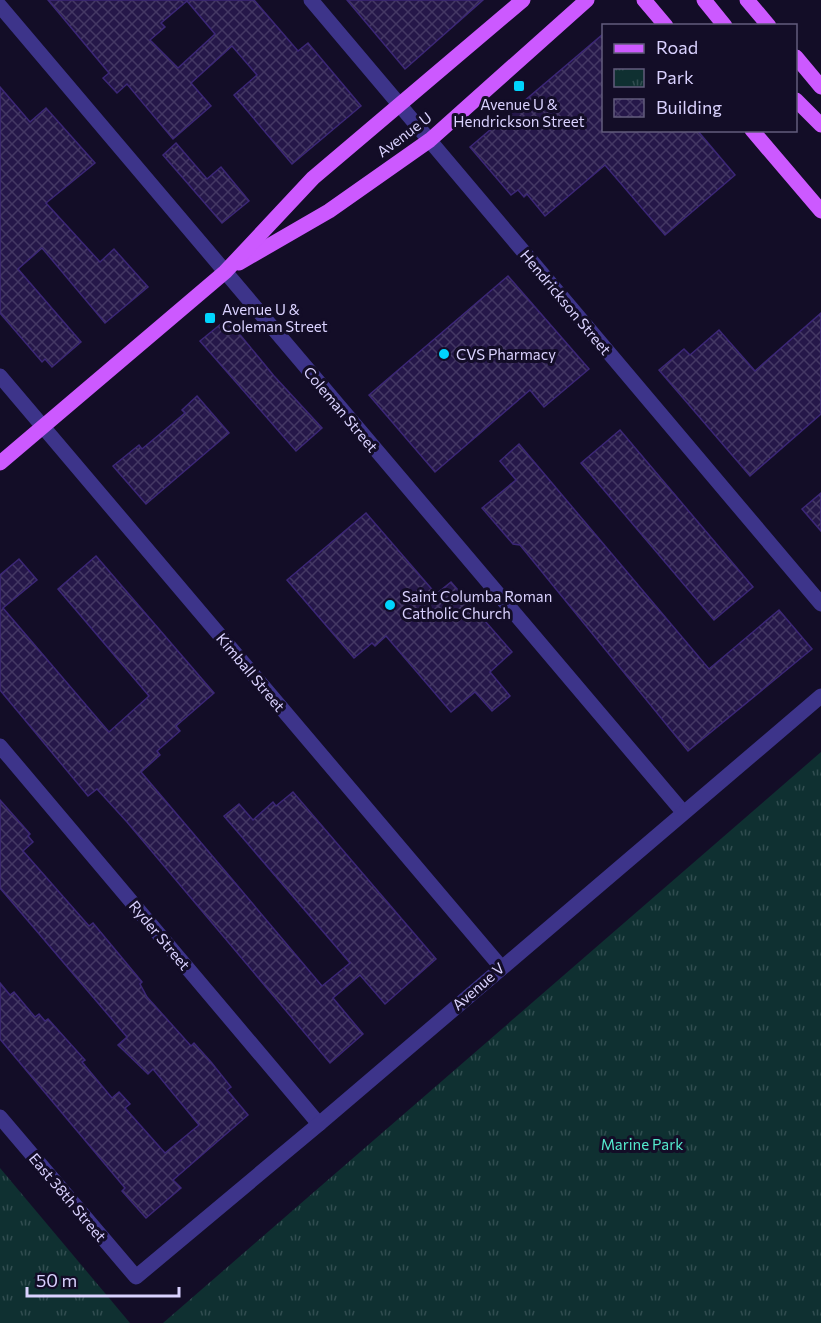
<svg xmlns="http://www.w3.org/2000/svg" width="821" height="1323" viewBox="0 0 821 1323" font-family="Commissioner,sans-serif">
  <style>
    .park { fill: url(#park-tufts) }
    .building { fill: url(#building-cross-hatch); stroke: #3c2777; stroke-width: 1.5; fill-rule: evenodd }
    .lines { fill: none; stroke-linecap: round; stroke-linejoin: round }
    .minor { stroke: #3d348a; stroke-width: 15 }
    .major { stroke: #cc59ff; stroke-width: 15 }
    .poi-dot { fill: #00d4fd; stroke: #130d27; stroke-width: 2 }
    .labels { text-anchor: middle; dominant-baseline: central; stroke-width: 6; stroke-linejoin: round; paint-order: stroke }
    .poi-label { font-size: 15px; fill: #dad2ff; stroke: #130d27; text-anchor: start }
    .street-label { font-size: 15px; fill: #dad2ff; stroke: #130d27 }
    .park-label { font-size: 15px; fill: #54eace; stroke: #130d27 }
  </style>
  <defs>
    <pattern id="park-tufts" width="24" height="20" patternUnits="userSpaceOnUse" patternTransform="scale(1.5)"><rect width="24" height="20" fill="#0f3031"/><path d="M3 7l-1-3M5 7V3M7 7l1-3M15 17l-1-3M17 17v-4M19 17l1-3" fill="none" stroke="#314d50"/></pattern>
    <pattern id="building-cross-hatch" width="8" height="8" patternUnits="userSpaceOnUse" patternTransform="scale(1.5)"><rect width="8" height="8" fill="#251749"/><path d="M0 0l8 8M0 8l8-8" fill="none" stroke="#443864"/></pattern>
  </defs>
  <rect width="100%" height="100%" fill="#130d27"/>
  <g class="park">
    <polygon points="821,752 821,1323 163,1323"/>
    <polygon points="0,1168 130,1323 0,1323"/>
  </g>
  <g class="building">
    <path d="M48 0H254L298 51 308 43 361 106 292 164 234 95 257 75 232 46 191 83 211 106 173 139 127 84 117 93 103 78 109 73ZM187 1 215 34 178 68 150 40 165 27 161 23Z"/>
    <polygon points="347,0 483,0 405,69"/>
    <polygon points="603,34 603,130 697,130 735,175 665,235 605,165 545,216 527,194 524,197 518,190 511,195 470,147"/>
    <polygon points="0,87 30,122 46,108 95,163 46,203 100,262 114,249 148,287 105,323 42,248 18,269 81,342 52,367 45,359 42,362 0,313"/>
    <polygon points="176,143 207,179 221,167 249,201 222,223 163,155"/>
    <polygon points="508,276 589,369 544,407 530,390 435,472 369,395"/>
    <polygon points="821,313 821,414 750,476 659,370 684,349 690,355 719,330 755,371"/>
    <polygon points="227,319 274,376 322,428 296,451 200,341"/>
    <polygon points="197,396 229,433 146,504 113,466 139,445 142,449 185,413 182,410"/>
    <polygon points="620,430 753,587 714,620 581,463"/>
    <polygon points="519,444 709,669 779,610 812,649 688,751 520,545 513,544 482,508 516,480 500,461"/>
    <polygon points="821,493 821,531 802,509"/>
    <polygon points="366,513 436,594 451,582 512,652 490,672 510,696 492,711 475,692 451,712 386,636 375,646 372,643 354,658 287,580"/>
    <polygon points="96,556 214,693 176,726 180,731 157,751 160,755 141,772 231,878 322,986 350,963 224,816 239,804 253,820 273,802 276,806 293,792 436,959 385,1004 360,975 333,998 363,1034 330,1063 127,822 97,789 88,796 0,690 0,575 19,559 37,580 3,608 109,732 149,696 58,589"/>
    <polygon points="0,800 30,834 28,836 33,842 23,851 89,926 93,923 103,935 142,982 140,984 147,997 191,1046 194,1043 211,1062 231,1087 227,1090 248,1115 173,1180 181,1188 146,1218 122,1191 125,1188 0,1039 0,983 10,995 14,992 35,1017 39,1014 45,1021 48,1019 85,1060 82,1062 112,1098 119,1092 130,1104 125,1108 165,1153 199,1125 153,1069 148,1074 118,1045 127,1037 0,888"/>
  </g>
  <g class="lines">
    <g class="minor">
      <polyline points="311,0 821,604"/>
      <polyline points="0,6 683,812"/>
      <polyline points="0,376 501,967"/>
      <polyline points="0,746 319,1124"/>
      <polyline points="0,1117 136,1277 319,1124 821,696"/>
    </g>
    <g class="major">
      <polyline points="644,0 666,26"/>
      <polyline points="704,0 725,26"/>
      <polyline points="747,0 769,26"/>
      <polyline points="796,57 821,87"/>
      <polyline points="796,100 821,125"/>
      <polyline points="752,130 821,211"/>
      <polyline points="239,263 329,211 430,140 587,0"/>
      <polyline points="0,463 225,272 313,178 523,0"/>
    </g>
  </g>
  <g class="poi-dot">
    <rect x="513" y="80" width="12" height="12" rx="3"/>
    <rect x="204" y="312" width="12" height="12" rx="3"/>
    <circle cx="444" cy="354" r="6"/>
    <circle cx="390" cy="605" r="6"/>
  </g>
  <g class="labels">
    <g class="poi-label">
      <text x="519" y="104" text-anchor="middle">Avenue U &amp;<tspan x="519" dy="17">Hendrickson Street</tspan></text>
      <text x="222" y="309">Avenue U &amp;<tspan x="222" dy="17">Coleman Street</tspan></text>
      <text x="456" y="354">CVS Pharmacy</text>
      <text x="402" y="596">Saint Columba Roman<tspan x="402" dy="17">Catholic Church</tspan></text>
    </g>
    <g class="street-label">
      <text transform="translate(404 134) rotate(-37)">Avenue U</text>
      <text transform="translate(566 302) rotate(50)">Hendrickson Street</text>
      <text transform="translate(341 409) rotate(50)">Coleman Street</text>
      <text transform="translate(251 672) rotate(50)">Kimball Street</text>
      <text transform="translate(160 935) rotate(50)">Ryder Street</text>
      <text transform="translate(478 986) rotate(-41)">Avenue V</text>
      <text transform="translate(68 1197) rotate(50)">East 38th Street</text>
    </g>
    <g class="park-label">
      <text x="642" y="1144">Marine Park</text>
    </g>
  </g>
  <rect x="602" y="24" width="195" height="108" fill="#130d27" stroke="#635c7d" stroke-width="1.5"/>
  <rect x="614" y="44" width="30" height="9" fill="#cc59ff" stroke="#635c7d" stroke-width="1.5"/>
  <text x="656" y="54" font-size="18" fill="#dad2ff">Road</text>
  <rect x="614" y="69" width="30" height="18" fill="url(#park-tufts)" stroke="#635c7d" stroke-width="1.5"/>
  <text x="656" y="84" font-size="18" fill="#dad2ff">Park</text>
  <rect x="614" y="99" width="30" height="18" fill="url(#building-cross-hatch)" stroke="#635c7d" stroke-width="1.5"/>
  <text x="656" y="114" font-size="18" fill="#dad2ff">Building</text>
  <path d="M27 1287v9h152v-9" fill="none" stroke="#dad2ff" stroke-width="3"/>
  <text x="36" y="1287" font-size="18" fill="#dad2ff" stroke="#130d27" stroke-width="4.5" paint-order="stroke">50 m</text>
</svg>
